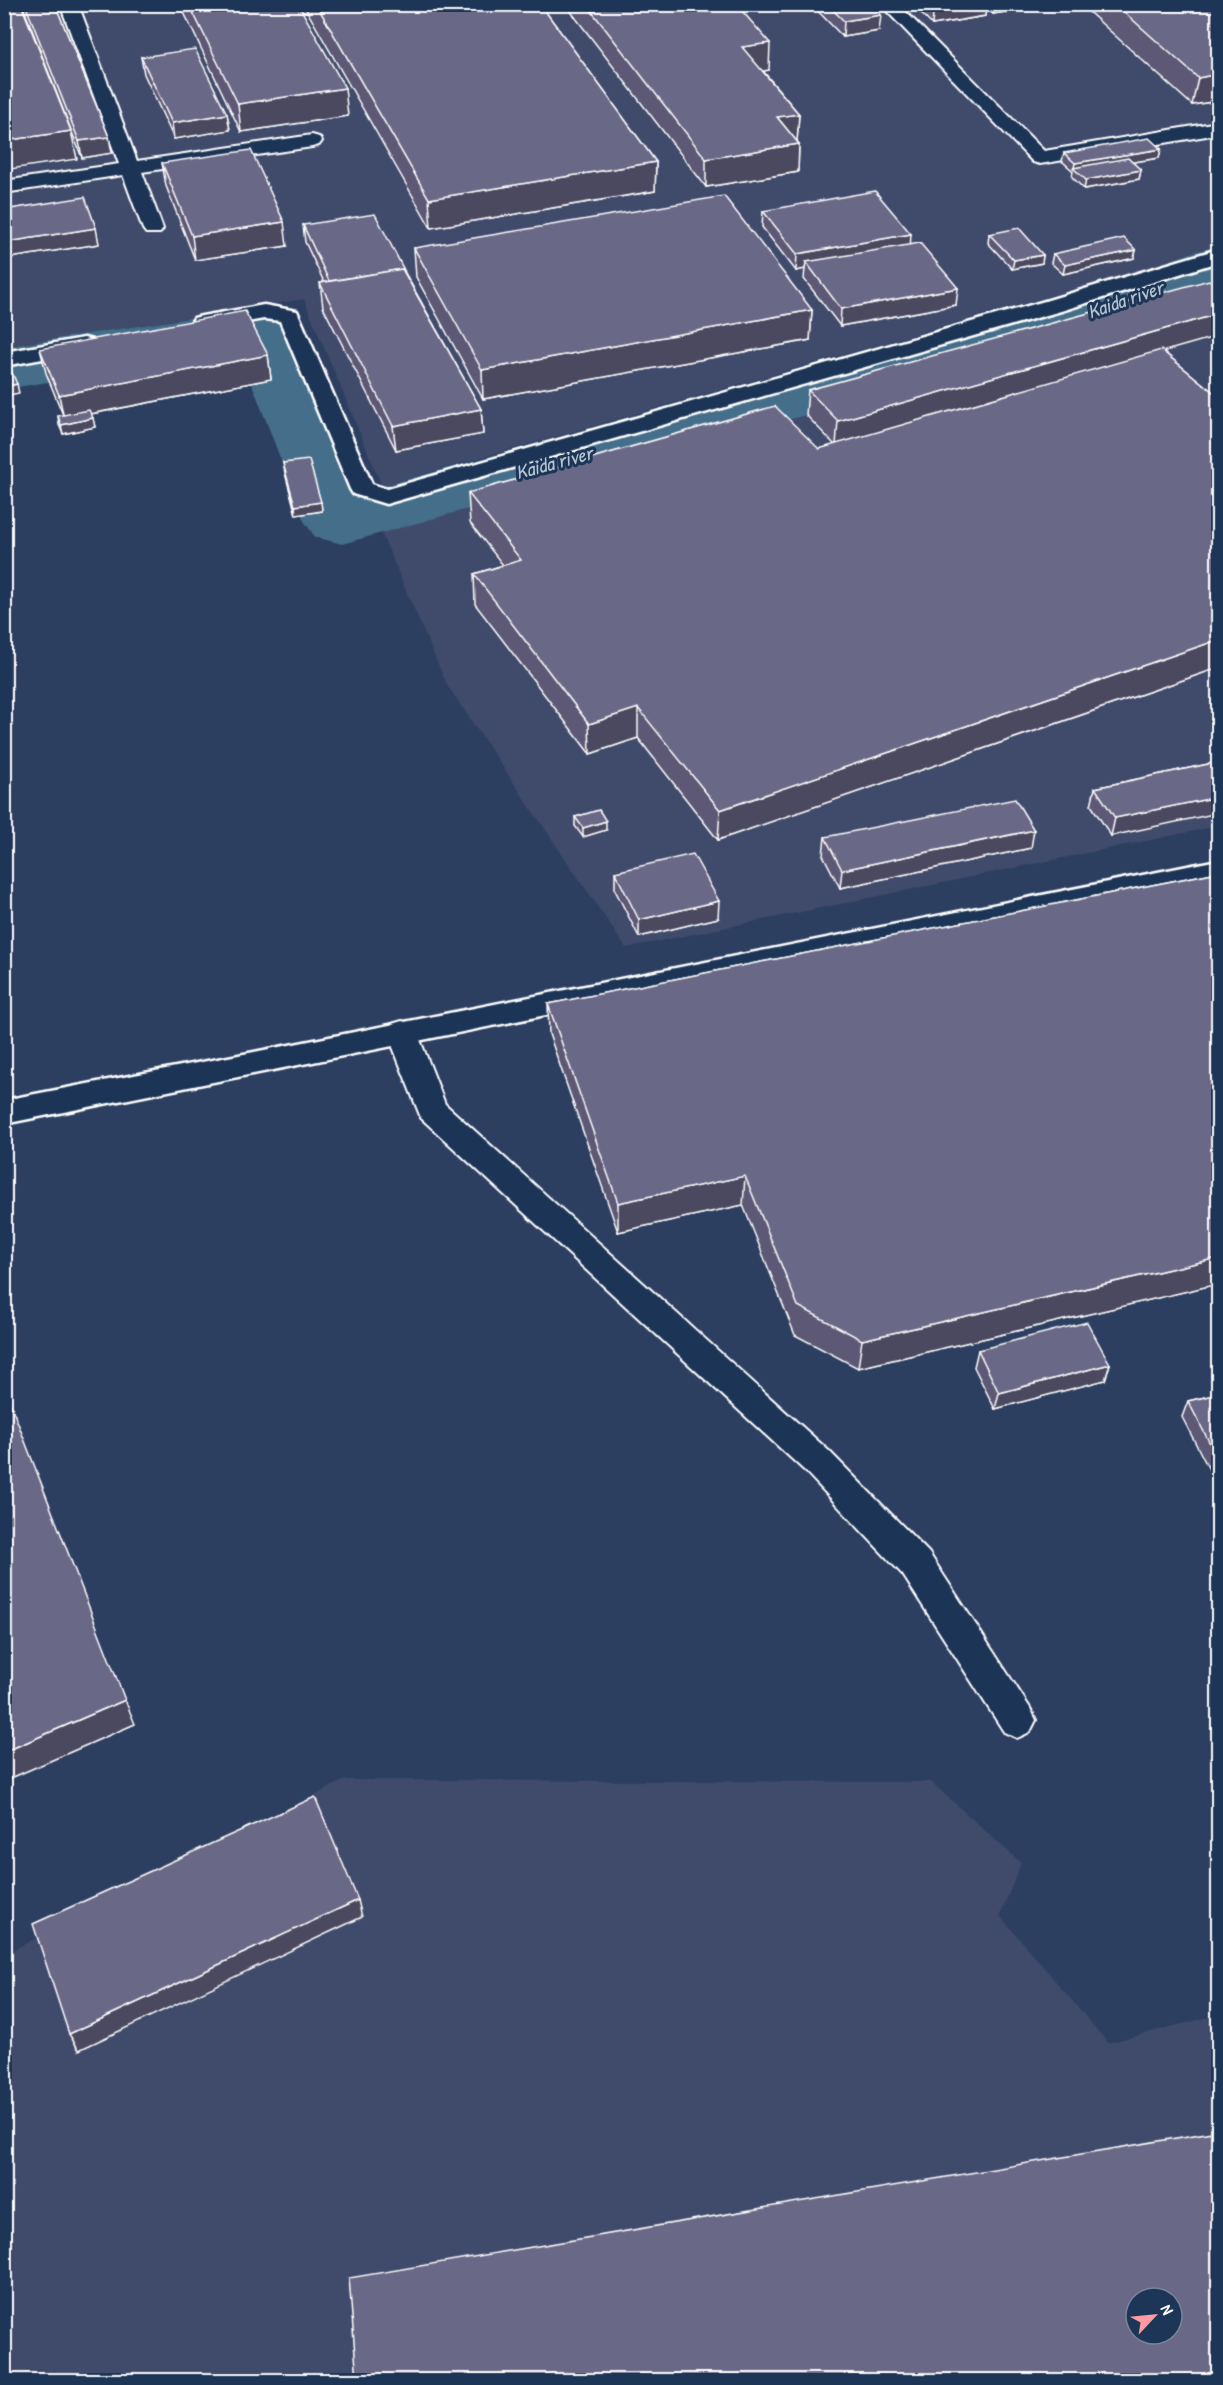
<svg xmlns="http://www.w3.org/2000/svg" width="1223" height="2385" viewBox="0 0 1223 2385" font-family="'Patrick Hand',sans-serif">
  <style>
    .built { fill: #404b6c; fill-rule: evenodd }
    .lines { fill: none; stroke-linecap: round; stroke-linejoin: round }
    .river { fill: #446e8a; fill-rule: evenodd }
    .lane-casing { stroke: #fff; stroke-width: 4 }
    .street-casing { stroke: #fff; stroke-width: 5 }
    .lane { fill: #1d3557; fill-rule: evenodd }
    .street { fill: #1d3557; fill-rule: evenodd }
    .wall { fill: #5c5974; stroke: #fff; stroke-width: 1.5 }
    .shaded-wall { fill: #4b485e; stroke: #fff; stroke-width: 1.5 }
    .building { fill: #6b6787; stroke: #fff; stroke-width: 1.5; fill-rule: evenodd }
    .labels { text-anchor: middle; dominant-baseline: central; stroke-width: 6; stroke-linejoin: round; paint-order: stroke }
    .far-water-label { font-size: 20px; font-style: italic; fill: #b4c5d0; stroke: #1d3557 }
  </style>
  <rect width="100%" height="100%" fill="#2d3f61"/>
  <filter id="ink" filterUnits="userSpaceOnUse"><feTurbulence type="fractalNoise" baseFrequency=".0167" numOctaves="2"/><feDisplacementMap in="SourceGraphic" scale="12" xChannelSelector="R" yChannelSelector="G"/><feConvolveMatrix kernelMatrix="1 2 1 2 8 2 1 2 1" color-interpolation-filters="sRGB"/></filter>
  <g filter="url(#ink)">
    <g class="built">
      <polygon points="5,5 1218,5 1218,245 1127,274 382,486 304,299 5,347"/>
      <polygon points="1218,275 1218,826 626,948 447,685 377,523 1057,330"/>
      <path d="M345 1780 931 1782 1021 1863 1000 1916 1108 2043 1218 2015V2380H5V1954ZM1136 2298H1172V2334H1136Z"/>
    </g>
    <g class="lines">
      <polygon class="river" points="1218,246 1218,288 1075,340 342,544 315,537 304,521 240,352 4,389 4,347 265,306 289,312 300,327 368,490 1027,310 1194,252"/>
      <defs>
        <g id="lane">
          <polygon points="60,4 78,4 137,161 312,135 319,137 322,141 319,145 312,147 142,172 163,229 160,233 146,233 143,229 123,175 4,193 4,181 119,164"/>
          <polygon points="880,4 898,4 1044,151 1218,122 1218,134 1040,164 1033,162"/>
          <polygon points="402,1021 412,1024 417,1032 445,1104 829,1451 929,1553 1030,1708 1036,1720 1030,1732 1017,1738 1004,1732 903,1575 805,1471 421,1118 387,1032 392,1024"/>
        </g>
        <g id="street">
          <polygon points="1218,249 1218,262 1061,311 386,504 353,494 350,489 280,321 264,319 202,330 194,328 191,323 194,318 202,316 264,305 297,311 372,484 387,489 1045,301"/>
          <polygon points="84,338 92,340 95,345 92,350 4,366 4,352"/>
          <polygon points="1218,860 1218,880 4,1124 4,1100 249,1053"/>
        </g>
      </defs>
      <use href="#lane" class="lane-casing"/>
      <use href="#street" class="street-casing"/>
      <use href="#lane" class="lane"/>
      <use href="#street" class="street"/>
    </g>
    <g class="wall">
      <polygon points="22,4 55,4 109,137 112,153 82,158"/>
      <polygon points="180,4 298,4 348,116 241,132"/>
      <polygon points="303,4 540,4 656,162 655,191 431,228"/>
      <polygon points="565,4 736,4 769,70 763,71 799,114 797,141 799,144 798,172 706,187"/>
      <polygon points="811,4 870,4 879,31 843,37"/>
      <polygon points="912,4 1023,4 1023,9 993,14 986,8 985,16 932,25"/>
      <polygon points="1043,4 1070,4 1070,7 1049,10"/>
      <polygon points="1080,4 1218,4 1218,101 1192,105"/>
      <polygon points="141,57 227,114 230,130 174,139 144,74"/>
      <polygon points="1161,149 1159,158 1132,162 1141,170 1139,179 1084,189 1072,177 1073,171 1062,161 1064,153"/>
      <polygon points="162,163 287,246 195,260 166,186"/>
      <polygon points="4,210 99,244 10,258 4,240"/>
      <polygon points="763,211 910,244 956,305 840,326 804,279 805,269 796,271 762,227"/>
      <polygon points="303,225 404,271 481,409 483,434 396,450 323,307 320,283 324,282 305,242"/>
      <polygon points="989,234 1043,255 1042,263 1012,269 988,243"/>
      <polygon points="414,248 812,310 810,340 483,399 416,277"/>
      <polygon points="1136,250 1134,258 1063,274 1051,263 1053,254"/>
      <polygon points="40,349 268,355 271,379 91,414 95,427 63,434 59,425 58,416 63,415 46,373"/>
      <polygon points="1164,352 1218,396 1218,668 718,840 638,738 590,754 475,604 474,574 503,565 470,523 468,493 819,449 835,445 806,415 808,390"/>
      <polygon points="283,463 321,502 322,511 296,515 285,473"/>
      <polygon points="1218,762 1111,836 1091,805 1095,788"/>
      <polygon points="575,817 606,830 583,837 575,826"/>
      <polygon points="825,837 1031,848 840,888 823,855"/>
      <polygon points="615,872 718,918 639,937 615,890"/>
      <polygon points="1218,872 1218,1284 858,1368 795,1335 743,1205 618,1232 549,1034 548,1004"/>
      <polygon points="978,1350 1110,1364 1105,1380 995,1409 974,1367"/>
      <polygon points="1218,1394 1218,1487 1182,1417 1188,1401"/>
    </g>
    <g class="shaded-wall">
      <polygon points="934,4 986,4 985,16 932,25"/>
      <polygon points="994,4 1023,4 1023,9 993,14"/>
      <polygon points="1050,4 1070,4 1070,7 1049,10"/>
      <polygon points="881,15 879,31 843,37 844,21"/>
      <polygon points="770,43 769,70 741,75 742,47"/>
      <polygon points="1218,74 1218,101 1192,105 1198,78"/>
      <polygon points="345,88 348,116 241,132 238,104"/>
      <polygon points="227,114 230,130 174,139 172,123"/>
      <polygon points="799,114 797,142 777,117"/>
      <polygon points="71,131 77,159 4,170 4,141"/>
      <polygon points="109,137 112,153 82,158 79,141"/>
      <polygon points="799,144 798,172 706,187 706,159"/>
      <polygon points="1161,149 1159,158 1077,171 1074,168 1075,163"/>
      <polygon points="656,162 655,191 431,228 429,199"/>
      <polygon points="1141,170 1139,179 1084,189 1086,180"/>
      <polygon points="284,222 287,246 195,260 192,236"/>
      <polygon points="96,228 99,244 10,258 7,242"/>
      <polygon points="911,234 910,250 806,262 805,269 796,271 797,254"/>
      <polygon points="1136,250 1134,258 1063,274 1065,265"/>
      <polygon points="1043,255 1042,263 1012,269 1014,260"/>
      <polygon points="958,288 956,305 840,326 841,309"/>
      <polygon points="812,310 810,340 483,399 482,370"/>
      <polygon points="1218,314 1218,336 836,445 838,421"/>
      <polygon points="268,355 271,379 64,419 59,395"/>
      <polygon points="17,384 19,393 4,396 4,387"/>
      <polygon points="481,409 483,434 396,450 393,426"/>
      <polygon points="93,418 95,427 63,434 61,425"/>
      <polygon points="321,502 322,511 296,515 295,506"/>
      <polygon points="1218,640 1218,668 718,840 720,810"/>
      <polygon points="638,708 638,738 590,754 589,724"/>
      <polygon points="1218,797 1218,813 1111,836 1115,818"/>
      <polygon points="606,821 606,830 583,837 583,828"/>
      <polygon points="1034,830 1031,848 840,888 842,870"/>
      <polygon points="719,901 718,918 639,937 639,920"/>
      <polygon points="745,1176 743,1205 618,1232 618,1203"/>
      <polygon points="1218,1258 1218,1284 858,1368 862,1340"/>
      <polygon points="1110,1364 1105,1380 995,1409 999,1393"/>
      <polygon points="125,1700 135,1724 4,1781 4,1752"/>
      <polygon points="358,1900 362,1917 79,2050 69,2034"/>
    </g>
    <g class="building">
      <polygon points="4,4 21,4 71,131 4,141"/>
      <polygon points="25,4 55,4 109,137 79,141"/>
      <polygon points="189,4 298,4 345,88 238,104"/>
      <polygon points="316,4 540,4 656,162 429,199"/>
      <polygon points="586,4 736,4 770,43 742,47 799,114 777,117 799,144 706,159"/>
      <polygon points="827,4 870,4 881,15 844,21"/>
      <polygon points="1115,4 1218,4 1218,74 1198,78"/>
      <polygon points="195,49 227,114 172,123 141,57"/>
      <polygon points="1149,138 1161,149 1075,163 1064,153"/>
      <polygon points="251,150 284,222 192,236 162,163"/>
      <polygon points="1128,158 1141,170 1086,180 1073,168"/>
      <polygon points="875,191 911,234 797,254 763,211"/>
      <polygon points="724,196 812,310 482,370 414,248"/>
      <polygon points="85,197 96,228 7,242 4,235 4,210"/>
      <polygon points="375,214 404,270 402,269 329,281 303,225"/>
      <polygon points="1019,228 1043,255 1014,260 989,234"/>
      <polygon points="1124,238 1136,250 1065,265 1053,254"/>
      <polygon points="920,243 958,288 841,309 806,262"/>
      <polygon points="402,269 481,409 393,426 320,283"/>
      <polygon points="1209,280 1218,287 1218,314 838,421 808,390"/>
      <polygon points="245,311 268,355 59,395 40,349"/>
      <polygon points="1161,350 1218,396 1218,640 720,810 638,708 589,724 474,574 521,560 468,493 775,406 819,449"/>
      <polygon points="10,368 17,384 4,387 4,369"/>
      <polygon points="89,410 93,418 61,425 58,416"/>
      <polygon points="309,460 321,502 295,506 283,463"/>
      <polygon points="1218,762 1218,797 1115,818 1095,788"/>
      <polygon points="1015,799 1034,830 842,870 825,837"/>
      <polygon points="599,810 606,821 583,828 575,817"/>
      <polygon points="693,854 719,901 639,920 615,872"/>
      <polygon points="1218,872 1218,1258 862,1340 798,1306 745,1176 618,1203 548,1004"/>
      <polygon points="1087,1322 1110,1364 999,1393 978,1350"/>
      <polygon points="4,1387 125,1700 4,1752"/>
      <polygon points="1218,1394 1218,1459 1188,1401"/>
      <polygon points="315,1797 358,1900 69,2034 33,1924"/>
      <path d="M1218 2131V2380H357L349 2278ZM1136 2298H1172V2334H1136Z"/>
    </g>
  </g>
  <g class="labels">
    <g class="far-water-label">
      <text transform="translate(1125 299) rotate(-19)">Kaida river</text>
      <text transform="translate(554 462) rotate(-15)">Kaida river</text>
    </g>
  </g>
  <rect width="1223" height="2385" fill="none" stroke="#1d3557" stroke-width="24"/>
  <rect x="12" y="12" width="1199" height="2361" fill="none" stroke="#fff" stroke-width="2" filter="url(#ink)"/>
  <g transform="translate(1154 2316) rotate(64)"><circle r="28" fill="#1d3557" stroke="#77869a" stroke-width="1.5"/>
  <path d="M0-4.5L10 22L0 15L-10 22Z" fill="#ff9aa2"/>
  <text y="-9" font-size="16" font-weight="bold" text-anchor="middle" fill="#ffffff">N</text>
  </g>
</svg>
